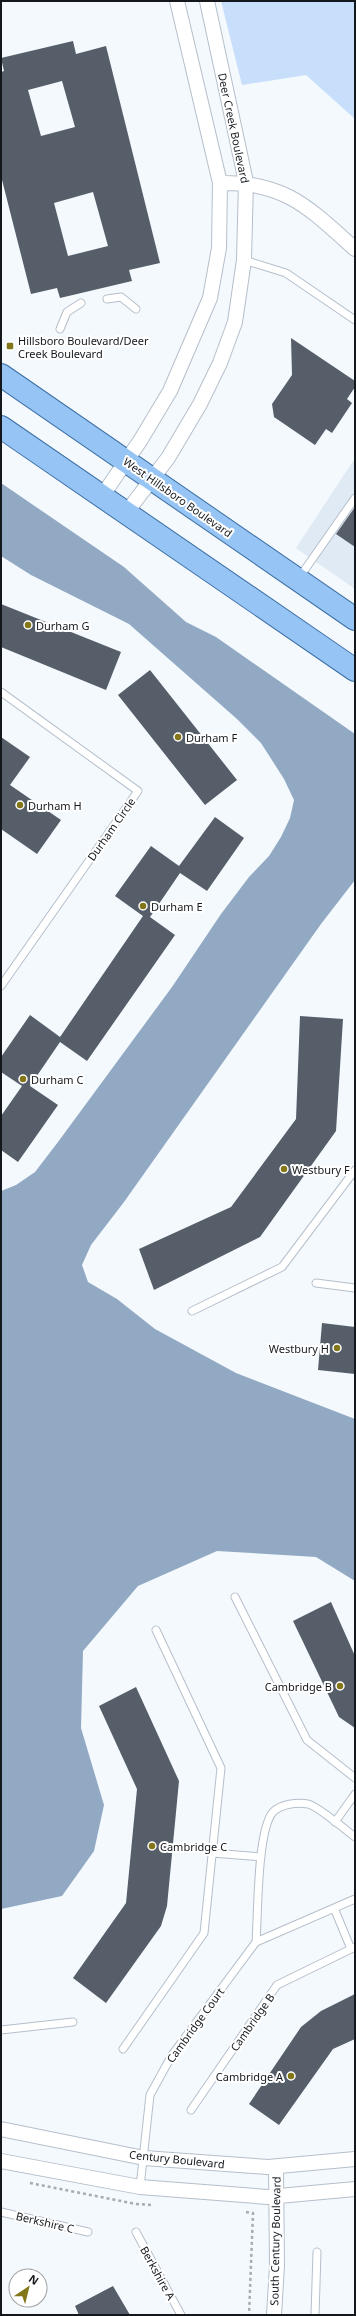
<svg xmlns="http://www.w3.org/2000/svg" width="356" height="2316" font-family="'Noto Sans',sans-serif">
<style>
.built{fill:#e0eaf5}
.green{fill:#c7dffa}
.water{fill:#92a9c3}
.building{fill:#555e69;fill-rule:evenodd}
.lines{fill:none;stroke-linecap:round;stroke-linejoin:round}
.service-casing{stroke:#b5bfcb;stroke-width:9}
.minor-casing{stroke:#b5bfcb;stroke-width:16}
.primary-casing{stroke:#3b6ea3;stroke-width:24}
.path{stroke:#a7acb0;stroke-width:2.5;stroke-dasharray:3 3;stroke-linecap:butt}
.service{stroke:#fff;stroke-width:7}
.minor{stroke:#fff;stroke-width:14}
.primary{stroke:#96c4f4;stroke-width:22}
.poi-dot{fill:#837619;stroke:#fff;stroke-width:1.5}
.labels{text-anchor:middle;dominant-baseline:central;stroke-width:4;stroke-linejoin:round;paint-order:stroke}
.street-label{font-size:11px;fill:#14181c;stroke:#fff}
.poi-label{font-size:11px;fill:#14181c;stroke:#fff;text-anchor:start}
</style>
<rect width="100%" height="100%" fill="#f4f9fe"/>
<!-- built -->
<path class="built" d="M355 458V589L296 548Z"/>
<!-- green -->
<path class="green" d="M221 1H355V119L306 75 242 85Z"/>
<!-- water -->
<path class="water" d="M1 483 124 567 186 622 216 637 355 734V880L321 924 124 1202 91 1245 82 1265 88 1282 117 1299 155 1329 236 1373 355 1419V1581L316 1557 217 1551 138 1586 83 1651 81 1728 104 1805 94 1851 62 1896 1 1909V1191L16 1185 35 1172 58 1142 172 987 221 914 249 877 269 856 281 837 290 818 294 800 284 779 261 743 237 719 129 624 31 575 1 556Z"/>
<!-- building -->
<path class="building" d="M73 41 76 54 106 46 160 263 129 270 132 281 60 298 57 288 31 294 1 176V72L4 71 1 58ZM62 81 75 127 41 136 28 90ZM93 192 108 246 68 256 54 203Z
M291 338 355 381V387L347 399 352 403 332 433 326 429 315 445 274 417 272 404 292 375Z
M355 507V547L336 534Z
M1 604 121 652 106 690 1 647Z
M150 670 237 780 205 805 118 695Z
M1 737 30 757 10 785 61 820 37 854 1 829Z
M215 817 244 838 207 891 180 873 150 917 175 935 87 1061 60 1042 30 1086 58 1105 18 1162 1 1150V1116L22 1086 1 1072V1057L30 1015 60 1037 143 916 115 896 151 846 179 866Z
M300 1016 343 1019 336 1131 260 1237 154 1290 139 1249 231 1207 296 1119Z
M322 1323 355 1327V1374L318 1370Z
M331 1602 355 1656V1728L339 1717 293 1621Z
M136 1687 179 1781 167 1906 161 1926 106 2003 73 1978 126 1903 137 1789 99 1706Z
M355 1994V2039L333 2049 279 2125 249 2104 301 2027 321 2011Z
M113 2286 130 2315H79L75 2306Z"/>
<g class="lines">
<defs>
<path id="service" d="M244 260 286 273 355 320
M107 299 121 297 136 309
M60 329 67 312 81 303
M299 578 355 498
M1 692 138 791 1 986
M316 1283 355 1288
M192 1311 282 1267 355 1170
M235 1597 307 1740 355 1778
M335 1822 355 1794
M213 1853 261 1857
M334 1908 351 1949
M256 1942C258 1916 257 1830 273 1812 281 1804 297 1802 308 1804 316 1805 346 1830 355 1837
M1 2030 73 2022
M123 2049 204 1933 221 1768 156 1630
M191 2110 277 1985 355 1947
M140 2187 150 2095 172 2055 256 1942 355 1899
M1 2212 88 2232
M136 2232 181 2315
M315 2315 317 2252"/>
<path id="minor" d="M220 183C285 181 310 209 355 249
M102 496 140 441 170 391 210 298 219 248 220 183 177 1
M126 513 168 458 200 404 220 363 235 322 244 260 246 182 207 1
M1 2129 144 2158 268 2167 355 2159
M1 2161 140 2187 268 2197 355 2189
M274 2315 277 2266 276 2167"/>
<path id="primary" d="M1 375 355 619
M1 427 355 670"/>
</defs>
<!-- service casing -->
<use href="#service" class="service-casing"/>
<!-- minor casing -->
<use href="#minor" class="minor-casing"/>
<!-- primary casing -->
<use href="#primary" class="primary-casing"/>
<!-- path -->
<path class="path" d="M30 2183 136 2204 153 2205
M246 2212 253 2213 249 2315"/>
<!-- service -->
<use href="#service" class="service"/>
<!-- minor -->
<use href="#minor" class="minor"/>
<!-- primary -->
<use href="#primary" class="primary"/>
</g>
<!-- markers -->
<g class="poi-dot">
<rect x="6" y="342" width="8" height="8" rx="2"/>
<circle cx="28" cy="625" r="4"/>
<circle cx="178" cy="737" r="4"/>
<circle cx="20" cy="805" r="4"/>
<circle cx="143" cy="906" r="4"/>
<circle cx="23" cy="1079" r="4"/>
<circle cx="284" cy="1169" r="4"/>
<circle cx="337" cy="1348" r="4"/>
<circle cx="340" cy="1686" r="4"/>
<circle cx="152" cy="1846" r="4"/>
<circle cx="291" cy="2076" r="4"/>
</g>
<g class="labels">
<!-- street labels -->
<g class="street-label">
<text transform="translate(234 128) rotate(78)">Deer Creek Boulevard</text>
<text transform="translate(178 497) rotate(35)">West Hillsboro Boulevard</text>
<text transform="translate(111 829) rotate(-55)">Durham Circle</text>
<text transform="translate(252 2022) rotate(-55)">Cambridge B</text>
<text transform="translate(195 2025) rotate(-54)">Cambridge Court</text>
<text transform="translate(177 2159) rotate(6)">Century Boulevard</text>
<text transform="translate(45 2222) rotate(13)">Berkshire C</text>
<text transform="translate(275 2241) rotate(-89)">South Century Boulevard</text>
<text transform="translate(158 2273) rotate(61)">Berkshire A</text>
</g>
<!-- poi labels -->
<g class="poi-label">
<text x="18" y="340">Hillsboro Boulevard/Deer<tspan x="18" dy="13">Creek Boulevard</tspan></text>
<text x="36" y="625">Durham G</text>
<text x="186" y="737">Durham F</text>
<text x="28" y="805">Durham H</text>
<text x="151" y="906">Durham E</text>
<text x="31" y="1079">Durham C</text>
<text x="292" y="1169">Westbury F</text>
<text x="329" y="1348" text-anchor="end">Westbury H</text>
<text x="332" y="1686" text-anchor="end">Cambridge B</text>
<text x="160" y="1846">Cambridge C</text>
<text x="283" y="2076" text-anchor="end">Cambridge A</text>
</g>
</g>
<!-- border -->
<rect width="356" height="2316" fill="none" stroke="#14181c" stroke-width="4"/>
<!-- north arrow -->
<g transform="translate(28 2288) rotate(35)"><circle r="19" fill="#ffffff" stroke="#a1a3a4"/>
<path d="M0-3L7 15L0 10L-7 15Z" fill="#837619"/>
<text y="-6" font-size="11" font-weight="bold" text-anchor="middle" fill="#14181c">N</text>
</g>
</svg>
